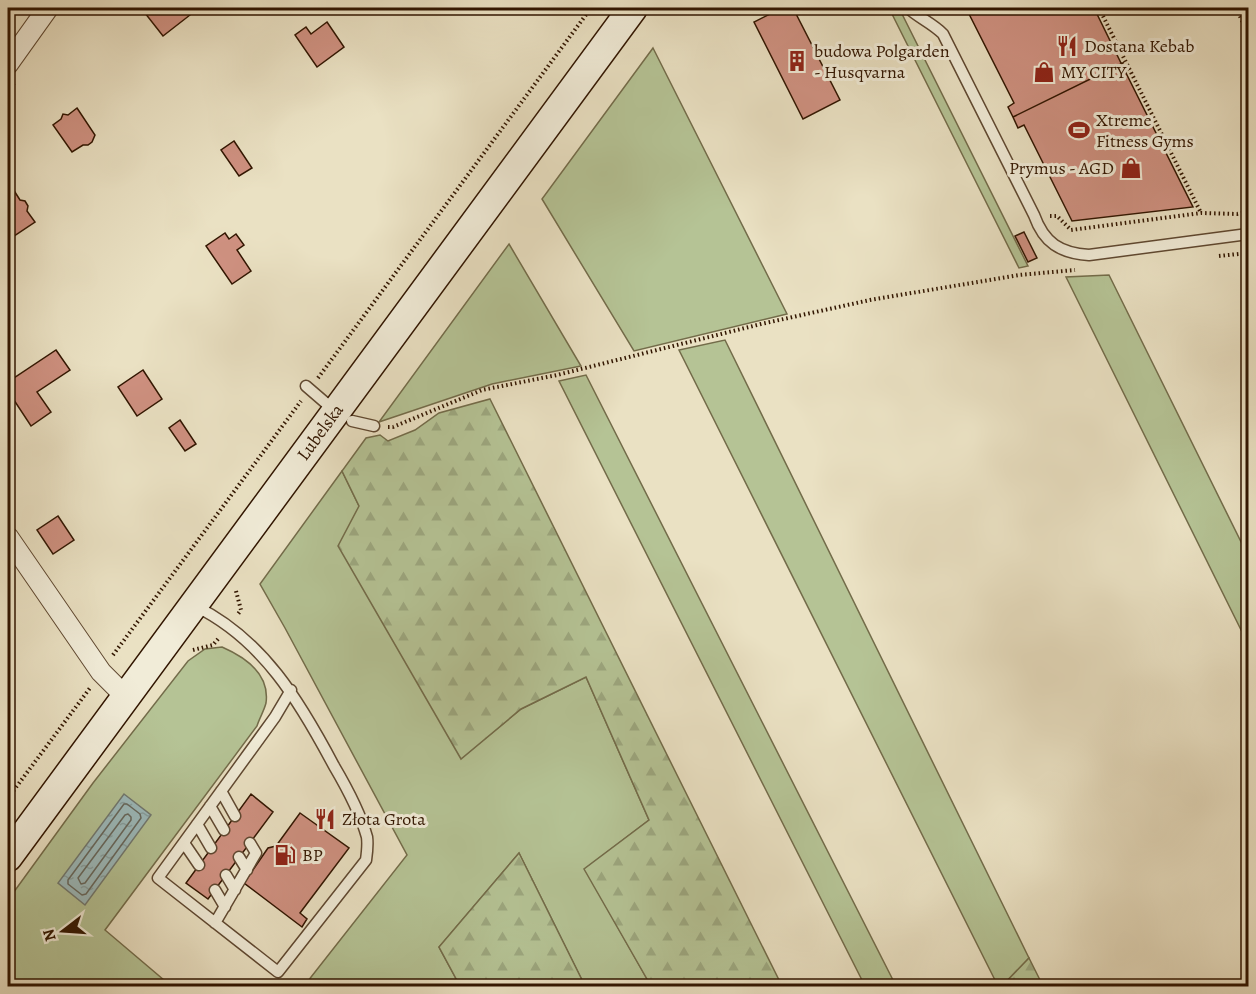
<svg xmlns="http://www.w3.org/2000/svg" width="1256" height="994" font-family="Alegreya,serif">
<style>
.green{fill:#b5c395;stroke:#736c4a;stroke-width:1.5}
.forest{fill:url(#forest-firs);stroke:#736c4a;stroke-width:1.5}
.water{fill:url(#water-ripples);stroke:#717971;stroke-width:1.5}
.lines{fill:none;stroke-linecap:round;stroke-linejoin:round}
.shore{stroke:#66685e;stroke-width:1.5}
.building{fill:#cf9181;stroke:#311500;stroke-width:1.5}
.service-casing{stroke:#5f4831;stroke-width:13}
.minor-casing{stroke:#5f4831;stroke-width:22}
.secondary-casing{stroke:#311500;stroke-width:31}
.path{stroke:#311500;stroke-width:4;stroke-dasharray:1.5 3;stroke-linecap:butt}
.service{stroke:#f1ecd8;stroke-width:10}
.minor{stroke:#f1ecd8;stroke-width:20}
.secondary{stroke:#f1ecd8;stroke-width:28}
.labels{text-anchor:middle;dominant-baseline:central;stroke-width:6;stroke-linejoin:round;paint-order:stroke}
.poi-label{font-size:18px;fill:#311500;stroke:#f1ecd8;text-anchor:start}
.street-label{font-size:18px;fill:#311500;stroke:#f1ecd8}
</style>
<defs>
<pattern id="forest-firs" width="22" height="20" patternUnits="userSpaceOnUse" patternTransform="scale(1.5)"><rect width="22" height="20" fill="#b5c395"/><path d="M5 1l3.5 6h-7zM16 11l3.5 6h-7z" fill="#9ca77f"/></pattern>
<pattern id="water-ripples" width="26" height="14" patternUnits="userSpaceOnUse" patternTransform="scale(1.5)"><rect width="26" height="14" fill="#9cbbbd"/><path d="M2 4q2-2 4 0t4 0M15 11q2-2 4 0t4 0" fill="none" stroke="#87a0a1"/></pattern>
</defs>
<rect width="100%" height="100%" fill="#eae1c3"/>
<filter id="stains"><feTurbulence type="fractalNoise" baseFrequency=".00333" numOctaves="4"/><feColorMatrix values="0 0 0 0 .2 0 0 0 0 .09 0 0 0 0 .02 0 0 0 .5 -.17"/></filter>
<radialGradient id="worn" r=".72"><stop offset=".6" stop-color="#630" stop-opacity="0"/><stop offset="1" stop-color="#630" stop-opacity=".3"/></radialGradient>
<!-- green -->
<path class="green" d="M889 8H899L1028 266 1019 268Z
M653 48 787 314 634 351 542 199Z
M509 244 581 366 492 384 379 422Z
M1109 275 1248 556V644L1066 277Z
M725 340 1029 958 1002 986H998L679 350Z
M586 375 896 986H865L559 381Z
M342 471 359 506 461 758 521 709 586 677 649 820 585 869 651 986H585L519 853 439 947 460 986H304L407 855 285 628 260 584Z
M222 647C245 657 270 674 266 703 264 711 259 719 257 726L105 930 171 986H8V900L93 783 188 661 205 649Z"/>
<!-- forest -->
<path class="forest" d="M490 399 782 986H651L584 869 649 820 586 677 521 709 461 759 338 546 359 506 342 471 366 438 380 435 388 441 415 430 439 413Z
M519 853 585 986H460L439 947Z
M1029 958 1043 986H1002Z"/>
<!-- water -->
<path class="water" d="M124 794 151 815 85 905 58 883Z"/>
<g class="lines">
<!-- shore -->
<path class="shore" d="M124 804H127L140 814 141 818 86 894 82 895 68 884V880Z
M128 814 131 817V820L85 883 81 884 78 878 125 815Z"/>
</g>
<!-- building -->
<path class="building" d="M141 8H184L190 15 163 36Z
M782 8H793L840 100 803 119 754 22Z
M966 8H1094L1121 63H1123L1013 117 1008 107 1014 103Z
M327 22 344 47 317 67 295 35 306 27 311 34Z
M1123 63 1122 65 1193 207 1072 221 1024 125 1018 128 1013 117Z
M77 108 95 135 92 142 88 145H83L72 152 53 125 61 119 63 114 68 115Z
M234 141 252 168 239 176 221 150Z
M13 189 20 200 25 201 28 206 27 211 35 222 8 240V193Z
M1024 232 1037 258 1028 262 1015 236Z
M225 233 229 239 236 234 244 245 237 250 251 271 232 284 206 246Z
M56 350 70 370 37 392 51 412 31 426 8 391V382Z
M143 370 162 399 137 416 118 387Z
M180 420 196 444 185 451 169 428Z
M58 516 74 540 53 554 37 530Z
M251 794 273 812 208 899 186 883Z
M300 813 349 848 300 913 307 919 302 927 244 883 268 848 276 846Z"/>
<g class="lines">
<defs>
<path id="service" d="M908 8C919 18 932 23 943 34L1034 215C1044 243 1060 253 1089 255L1248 234
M306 386 335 411
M352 421 374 426
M195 606C263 639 300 702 334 766 347 788 360 812 367 837 368 844 367 853 366 860L278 972 158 878 275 717 291 690
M221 791 235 816
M210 806 224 830
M197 824 211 848
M184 843 199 865
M239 857 247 870
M226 875 235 890
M215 890 225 907
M215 923 256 853 250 843"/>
<path id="minor" d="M8 64 48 8
M8 537 101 672 126 697"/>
<path id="secondary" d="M8 857 633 8"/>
</defs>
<!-- service casing -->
<use href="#service" class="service-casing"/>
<!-- minor casing -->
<use href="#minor" class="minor-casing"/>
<!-- secondary casing -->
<use href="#secondary" class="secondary-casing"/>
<!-- path -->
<path class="path" d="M1099 8 1201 213
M1236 8 1248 33
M8 92 14 83
M1050 216H1057L1071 230 1201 213 1237 214 1248 212
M1219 256 1248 253
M318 378 591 8
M388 427H393L482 390 557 375 761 324 870 300 1019 275 1075 270
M236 591 241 610 238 614
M193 650 213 645 218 639
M113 655 301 401
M8 798 90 688
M8 889 14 880"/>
<!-- service -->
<use href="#service" class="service"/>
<!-- minor -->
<use href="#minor" class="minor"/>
<!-- secondary -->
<use href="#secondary" class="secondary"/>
</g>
<!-- icons -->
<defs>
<symbol id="restaurant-bare" viewBox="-9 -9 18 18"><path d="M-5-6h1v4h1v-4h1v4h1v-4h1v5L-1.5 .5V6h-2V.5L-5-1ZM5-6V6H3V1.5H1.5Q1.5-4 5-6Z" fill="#8f2418" stroke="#f1ecd8" stroke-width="2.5" paint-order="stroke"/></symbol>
<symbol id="building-bare" viewBox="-9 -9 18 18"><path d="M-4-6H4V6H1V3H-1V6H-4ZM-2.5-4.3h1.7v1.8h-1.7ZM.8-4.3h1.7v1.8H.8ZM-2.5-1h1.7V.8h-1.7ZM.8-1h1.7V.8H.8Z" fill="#8f2418" stroke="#f1ecd8" stroke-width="2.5" paint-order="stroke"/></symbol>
<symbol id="shop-bare" viewBox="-9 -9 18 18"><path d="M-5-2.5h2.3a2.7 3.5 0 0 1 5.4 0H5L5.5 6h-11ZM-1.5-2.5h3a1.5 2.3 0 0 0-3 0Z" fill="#8f2418" stroke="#f1ecd8" stroke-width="2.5" paint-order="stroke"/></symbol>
<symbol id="stadium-bare" viewBox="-9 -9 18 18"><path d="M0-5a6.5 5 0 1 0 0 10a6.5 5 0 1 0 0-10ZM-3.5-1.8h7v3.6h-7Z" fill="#8f2418" stroke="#f1ecd8" stroke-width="2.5" paint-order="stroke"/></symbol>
<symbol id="fuel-bare" viewBox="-9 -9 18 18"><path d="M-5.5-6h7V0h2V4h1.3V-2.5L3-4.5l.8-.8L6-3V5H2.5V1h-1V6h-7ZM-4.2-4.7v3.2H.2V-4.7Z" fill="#8f2418" stroke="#f1ecd8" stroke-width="2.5" paint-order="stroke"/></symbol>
</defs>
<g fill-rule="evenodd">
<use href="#restaurant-bare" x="1052" y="31" width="30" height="30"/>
<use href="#building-bare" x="782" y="46" width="30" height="30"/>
<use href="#shop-bare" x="1029" y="57" width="30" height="30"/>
<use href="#stadium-bare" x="1064" y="115" width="30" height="30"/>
<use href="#shop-bare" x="1116" y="153" width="30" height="30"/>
<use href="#restaurant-bare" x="310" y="804" width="30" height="30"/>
<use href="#fuel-bare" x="270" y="840" width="30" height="30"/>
</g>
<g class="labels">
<!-- poi labels -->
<g class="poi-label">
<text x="1084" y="46">Dostana Kebab</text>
<text x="814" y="51">budowa Polgarden<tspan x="814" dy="21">- Husqvarna</tspan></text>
<text x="1061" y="72">MY CITY</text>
<text x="1096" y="120">Xtreme<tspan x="1096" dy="21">Fitness Gyms</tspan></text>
<text x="1114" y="168" text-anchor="end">Prymus - AGD</text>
<text x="342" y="819">Złota Grota</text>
<text x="302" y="855">BP</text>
</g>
<!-- street labels -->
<g class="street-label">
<text transform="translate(320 432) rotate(-54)">Lubelska</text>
</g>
</g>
<!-- margin -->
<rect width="1256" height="994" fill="none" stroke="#eae1c3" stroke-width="30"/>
<rect x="9" y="9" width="1238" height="976" fill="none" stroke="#311500" stroke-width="3"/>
<rect x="15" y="15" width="1226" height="964" fill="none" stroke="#311500" stroke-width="1.5"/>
<!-- north arrow -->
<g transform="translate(63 931) rotate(253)" stroke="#f1ecd8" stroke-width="4.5" paint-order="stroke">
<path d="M0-4.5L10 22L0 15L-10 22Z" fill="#311500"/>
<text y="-9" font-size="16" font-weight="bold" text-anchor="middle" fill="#311500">N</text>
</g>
<rect width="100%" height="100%" filter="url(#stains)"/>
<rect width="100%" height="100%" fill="url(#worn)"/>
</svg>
